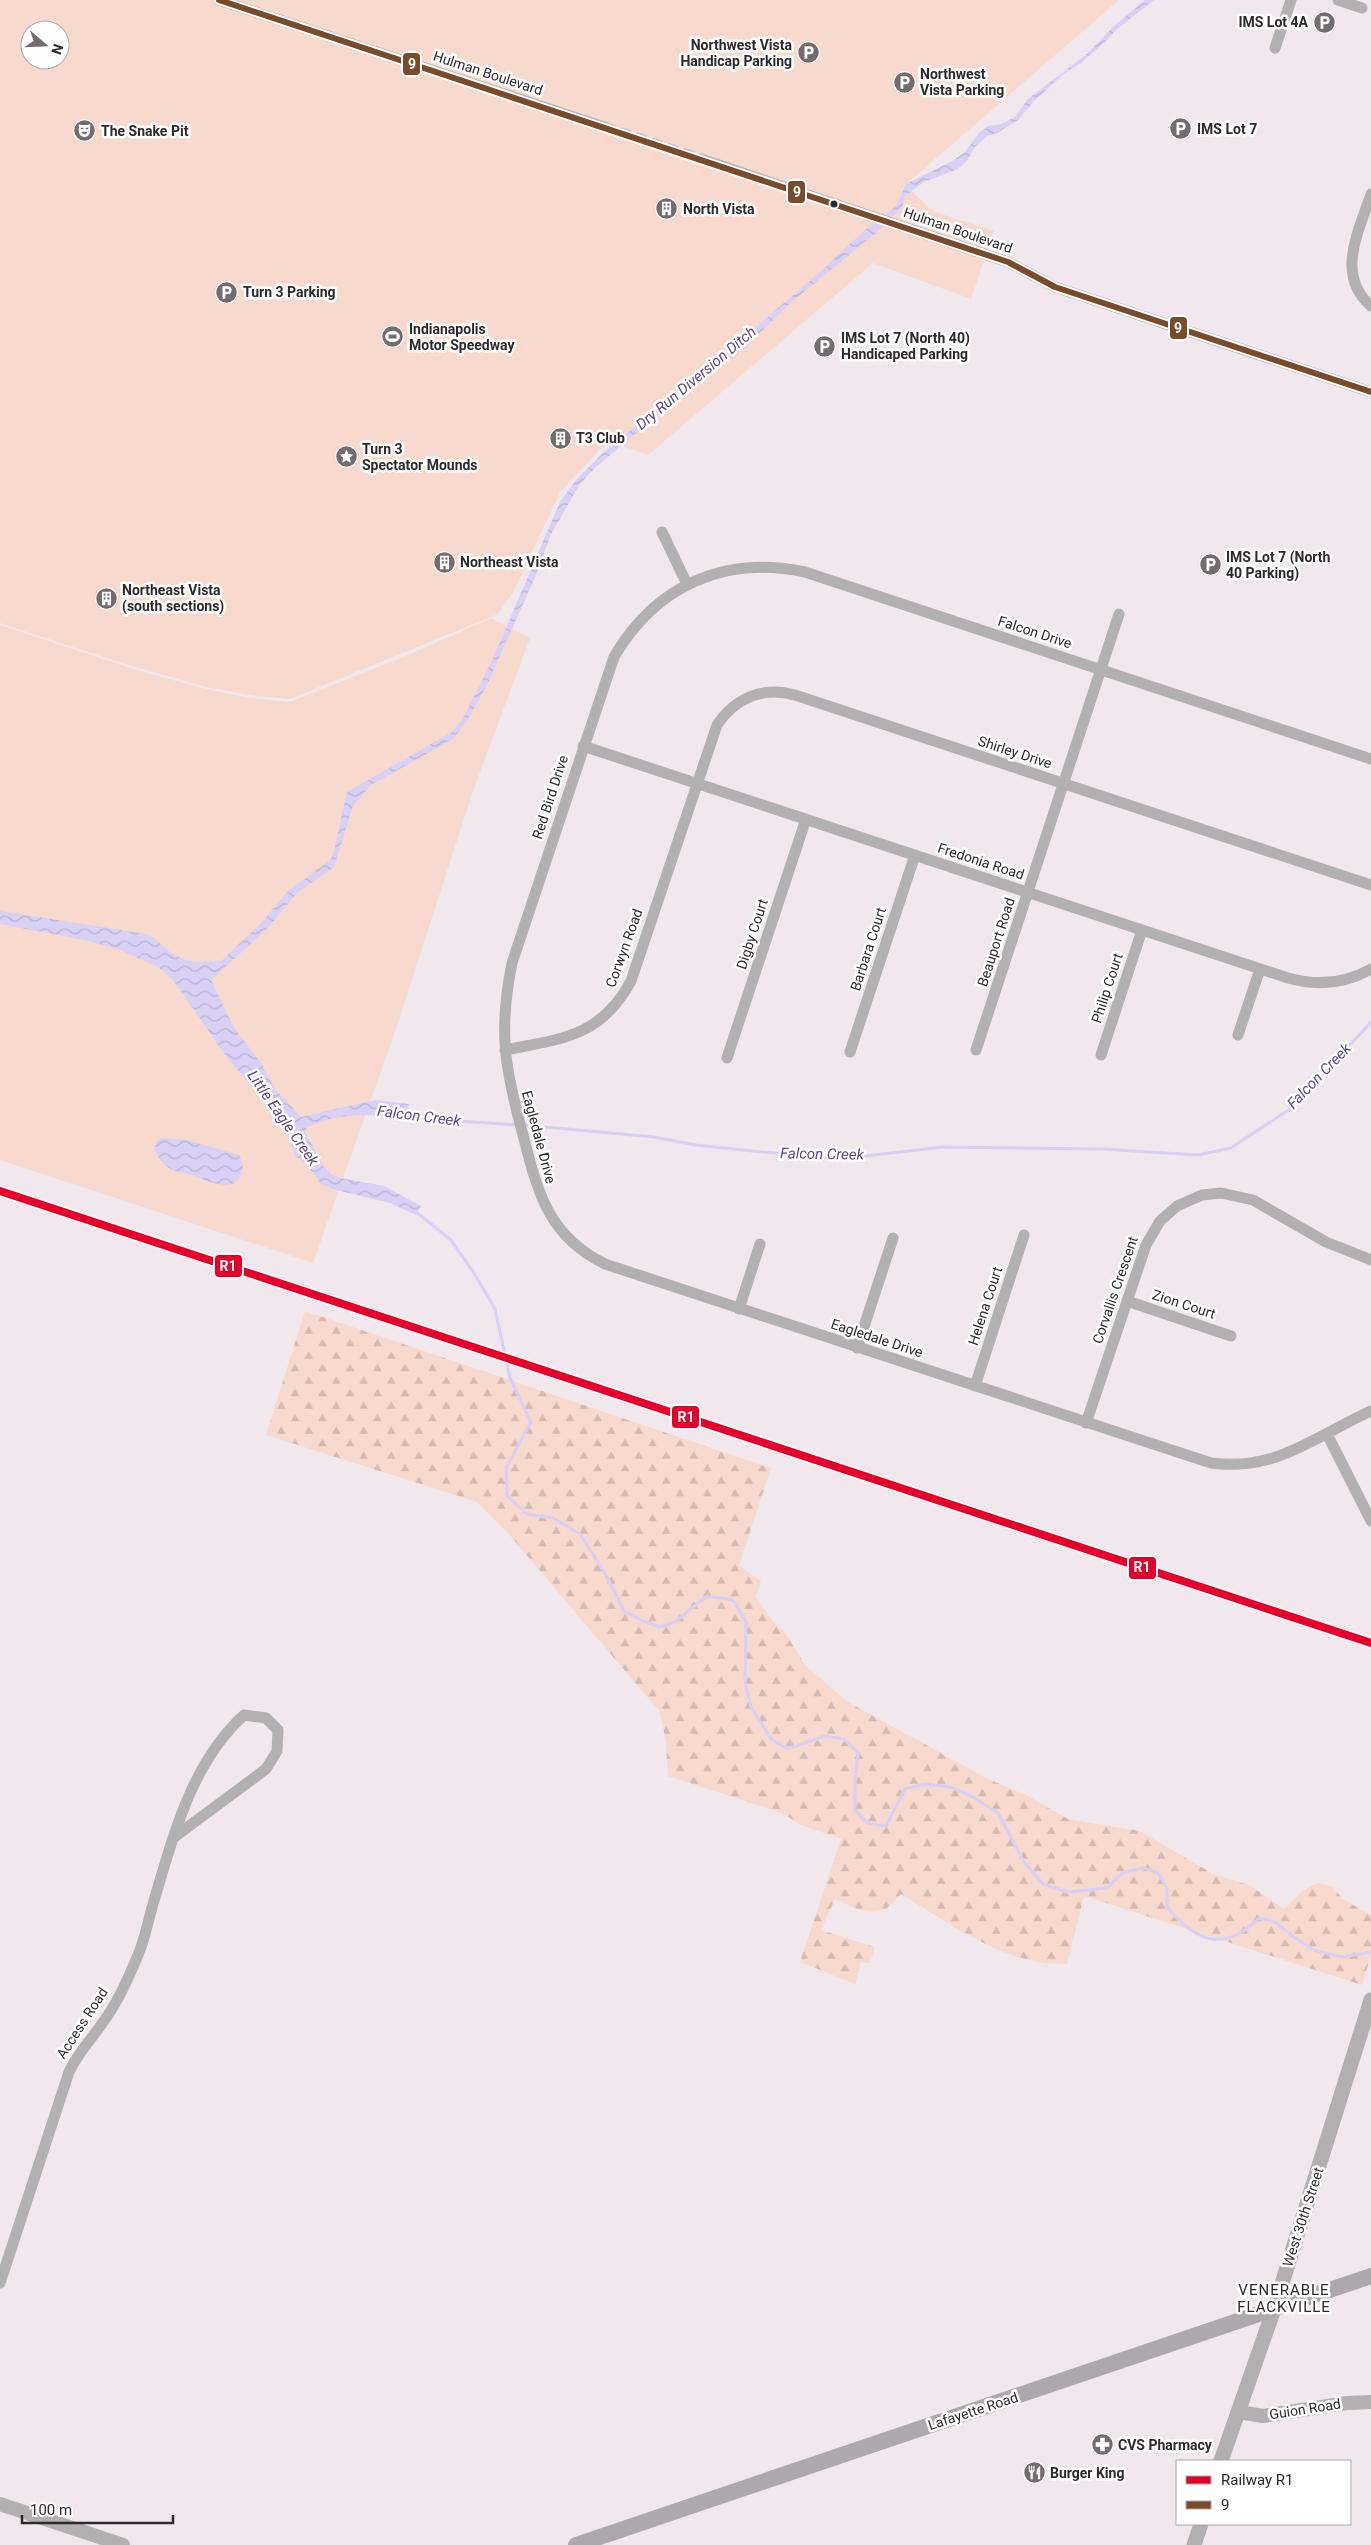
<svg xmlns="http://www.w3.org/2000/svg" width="1371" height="2545" font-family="Roboto,sans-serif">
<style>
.grass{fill:#f8d9ce;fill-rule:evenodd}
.forest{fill:url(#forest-firs)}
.water{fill:url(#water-waves)}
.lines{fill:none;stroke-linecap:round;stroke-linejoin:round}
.stream{stroke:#d8d0f5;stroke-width:3}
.minor-tunnel{stroke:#c9c2c5;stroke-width:11;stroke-dasharray:11 5.5;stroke-linecap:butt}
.minor{stroke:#b3b0b1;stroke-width:11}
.tertiary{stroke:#b3b0b1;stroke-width:14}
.secondary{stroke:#b3aeb0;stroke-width:15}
.primary{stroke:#aca8ab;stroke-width:16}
.bus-1-casing{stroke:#fff;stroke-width:10}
.bus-1{stroke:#7a4b2a;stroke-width:6}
.rail-1-casing{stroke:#fff;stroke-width:11}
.rail-1{stroke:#e4002b;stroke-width:8}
.bus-dot{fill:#2e292b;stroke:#fff;stroke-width:2}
.labels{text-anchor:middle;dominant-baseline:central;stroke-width:5;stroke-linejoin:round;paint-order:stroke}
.poi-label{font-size:14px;font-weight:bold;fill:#2e292b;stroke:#fff;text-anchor:start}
.street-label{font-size:14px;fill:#2e292b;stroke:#fff}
.water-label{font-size:15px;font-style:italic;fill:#5a4794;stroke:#fff}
.neighbourhood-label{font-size:15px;letter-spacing:1px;fill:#2e292b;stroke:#fff}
.line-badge{stroke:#fff;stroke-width:2}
.badge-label{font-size:14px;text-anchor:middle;font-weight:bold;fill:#fff}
</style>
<defs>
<pattern id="forest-firs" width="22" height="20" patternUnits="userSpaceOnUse" patternTransform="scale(1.25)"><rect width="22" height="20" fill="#f8d9ce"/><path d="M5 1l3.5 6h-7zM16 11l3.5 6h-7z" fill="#d5bab1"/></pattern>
<pattern id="water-waves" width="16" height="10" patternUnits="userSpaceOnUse" patternTransform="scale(1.25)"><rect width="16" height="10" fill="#d8d0f5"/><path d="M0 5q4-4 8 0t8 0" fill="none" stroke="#bab3d2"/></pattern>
</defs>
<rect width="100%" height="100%" fill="#f0e8ec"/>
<!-- grass -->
<path class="grass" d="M0 0H1119L905 185 932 211 994 231 971 299 873 263 648 455 608 441 560 492 514 591 498 614 290 699 251 695 206 687 115 661 0 623ZM30 30H60V60H30Z
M491 618 530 638 473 791 396 1029 313 1263 0 1160V625L143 672 206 689 250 698 290 702 406 656Z"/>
<!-- forest -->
<path class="forest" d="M305 1311 771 1468 739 1566 761 1581 756 1597 772 1620 786 1634 805 1665 848 1702 986 1778 1028 1796 1068 1819 1140 1831 1215 1875 1249 1885 1284 1909 1304 1890 1318 1883 1332 1886 1343 1899 1371 1915V1955L1362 1985 1084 1896 1067 1964C1008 1967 949 1923 901 1894 897 1898 892 1904 887 1908 869 1919 850 1905 835 1899L821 1930 875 1947 870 1963 861 1962 855 1984 800 1962 841 1839 801 1825 782 1813 668 1776 666 1742 660 1712 506 1531 477 1502 266 1435Z"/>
<!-- water -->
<path class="water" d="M1145 0H1154L1117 29 1105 42 1081 63 1065 73 1034 101 1018 120 997 133 987 136 975 147 967 161 958 169 924 182 905 196 902 207 875 234 789 304 745 348 686 391 595 468 580 484 551 534 536 575 487 685 467 721 453 739 371 785 353 806 334 867 297 893 269 927 211 980 234 1028 261 1063 276 1091 286 1100 300 1117 375 1100 409 1104 405 1119C368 1113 340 1112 306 1128L305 1132 324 1167 332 1175 340 1178 384 1186 421 1206 416 1215 390 1203 336 1190 321 1184 309 1167 296 1156 282 1122 229 1060 173 980 158 967 122 951 89 941 0 924V911L141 933 153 937 170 952 185 960 196 962 221 961 262 922 287 892 330 860 333 855 347 792 452 732 463 718 490 665 560 502 576 480 604 452 737 343 819 273 866 229 896 206 906 184 954 160 965 152 979 133 988 126 1001 124 1015 117 1028 99 1088 53 1114 26Z
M162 1138 187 1140 239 1155C243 1163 244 1168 240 1177 231 1194 204 1179 191 1175 184 1173 175 1172 169 1168 162 1163 158 1156 154 1149L158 1140Z"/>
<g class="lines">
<!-- stream -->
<path class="stream" d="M403 1113 443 1120 518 1125
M524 1125 654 1137 696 1145 762 1152 849 1158 942 1147 1101 1149 1198 1155 1231 1148 1293 1107 1371 1022
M415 1211 451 1240 474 1273 495 1309 510 1378 531 1422 506 1468 507 1496 527 1514 553 1518 580 1534 606 1575 624 1611 643 1621 660 1627 675 1622 707 1596 733 1600 746 1622 745 1681 751 1707 771 1739 787 1749 825 1736 844 1739 858 1753 855 1781V1810L867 1823 886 1826 905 1789 925 1784 950 1787 973 1797 998 1813 1024 1862 1043 1884 1067 1892 1107 1888 1122 1873 1143 1868 1158 1873 1167 1888V1907C1196 1942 1224 1953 1259 1918L1275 1922 1295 1938 1317 1951 1343 1957 1371 1952"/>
<!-- minor-tunnel -->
<path class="minor-tunnel" d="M604 127 704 160"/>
<!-- minor -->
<path class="minor" d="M219 0 604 127
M1338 0 1362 8
M1275 48 1291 0
M704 160 1008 262 1055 287 1371 392
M1371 194C1359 231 1335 275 1371 306
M662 532 687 584
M583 746 1288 978C1317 986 1345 984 1371 969
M1371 759 805 572C725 555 656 585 614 657L512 963C498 1032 505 1069 523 1135 538 1193 548 1236 605 1264L1211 1463C1277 1472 1315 1436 1371 1411
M1238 1035 1260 969
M505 1050C561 1039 601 1037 631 981L717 725C735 698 763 686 795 695L1371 885
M976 1050 1119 614
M850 1052 915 855
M1101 1055 1142 930
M727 1058 806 819
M1127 1301 1231 1336
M739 1309 760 1244
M857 1348 893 1238
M975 1386 1024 1235
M1086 1423 1146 1245 1160 1221 1177 1206 1202 1195 1221 1193 1253 1200 1326 1242 1371 1260
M1327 1434 1371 1521
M0 2283 69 2072C77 2054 90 2041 101 2025 117 2004 128 1979 138 1955 145 1939 148 1921 153 1904 173 1837 191 1763 244 1715L266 1718 278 1730 277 1751 266 1769 173 1838"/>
<!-- tertiary -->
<path class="tertiary" d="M1239 2412 1263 2416 1347 2403 1371 2402
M0 2504 123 2545"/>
<!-- secondary -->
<path class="secondary" d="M1221 2461 1274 2309 1371 2000
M1194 2545 1201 2524"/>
<!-- primary -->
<path class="primary" d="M576 2545 1371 2276"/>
<defs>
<path id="bus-1" d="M219 0 1008 262 1055 287 1371 392"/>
</defs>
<!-- bus-1 casing -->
<use href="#bus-1" class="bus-1-casing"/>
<!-- bus-1 -->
<use href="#bus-1" class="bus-1"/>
<defs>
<path id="rail-1" d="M0 1191 1371 1643"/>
</defs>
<!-- rail-1 casing -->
<use href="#rail-1" class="rail-1-casing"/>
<!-- rail-1 -->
<use href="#rail-1" class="rail-1"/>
</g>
<!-- icons -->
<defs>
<symbol id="parking-disc" viewBox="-11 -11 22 22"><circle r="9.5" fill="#726c6f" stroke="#fff"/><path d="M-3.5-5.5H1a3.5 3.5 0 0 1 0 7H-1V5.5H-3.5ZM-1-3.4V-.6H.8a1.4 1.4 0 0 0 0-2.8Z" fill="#fff"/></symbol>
<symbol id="theatre-disc" viewBox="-11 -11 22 22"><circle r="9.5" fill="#726c6f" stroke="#fff"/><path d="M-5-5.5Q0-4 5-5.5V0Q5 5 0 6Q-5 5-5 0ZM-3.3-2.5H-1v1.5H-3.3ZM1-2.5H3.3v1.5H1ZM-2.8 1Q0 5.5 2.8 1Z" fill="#fff"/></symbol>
<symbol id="building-disc" viewBox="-11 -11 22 22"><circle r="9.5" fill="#726c6f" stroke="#fff"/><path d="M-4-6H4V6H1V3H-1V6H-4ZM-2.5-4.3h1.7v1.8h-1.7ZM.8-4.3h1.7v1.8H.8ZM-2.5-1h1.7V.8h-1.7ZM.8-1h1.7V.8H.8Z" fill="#fff"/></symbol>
<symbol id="stadium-disc" viewBox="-11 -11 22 22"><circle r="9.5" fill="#726c6f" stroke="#fff"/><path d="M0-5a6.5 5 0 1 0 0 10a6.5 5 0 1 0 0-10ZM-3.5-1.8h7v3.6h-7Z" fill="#fff"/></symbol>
<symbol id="sight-disc" viewBox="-11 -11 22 22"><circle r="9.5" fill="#726c6f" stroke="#fff"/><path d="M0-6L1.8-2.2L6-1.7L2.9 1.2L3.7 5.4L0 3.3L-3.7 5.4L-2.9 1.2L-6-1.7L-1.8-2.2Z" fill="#fff"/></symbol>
<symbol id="pharmacy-disc" viewBox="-11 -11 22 22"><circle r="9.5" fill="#726c6f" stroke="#fff"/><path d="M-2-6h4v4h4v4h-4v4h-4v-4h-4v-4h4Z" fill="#fff"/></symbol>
<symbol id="restaurant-disc" viewBox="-11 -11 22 22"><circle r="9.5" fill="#726c6f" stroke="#fff"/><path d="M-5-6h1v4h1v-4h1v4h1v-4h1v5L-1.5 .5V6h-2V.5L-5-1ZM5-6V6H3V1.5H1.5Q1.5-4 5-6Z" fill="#fff"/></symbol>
</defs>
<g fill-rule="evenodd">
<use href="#parking-disc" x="1312" y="10" width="25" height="25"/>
<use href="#parking-disc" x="796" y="40" width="25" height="25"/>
<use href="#parking-disc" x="892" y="70" width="25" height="25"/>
<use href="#parking-disc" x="1168" y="116" width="25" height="25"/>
<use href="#theatre-disc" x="72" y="118" width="25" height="25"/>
<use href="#building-disc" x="654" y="196" width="25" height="25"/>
<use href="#parking-disc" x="214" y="280" width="25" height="25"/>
<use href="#stadium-disc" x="380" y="324" width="25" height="25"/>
<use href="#parking-disc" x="812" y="334" width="25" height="25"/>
<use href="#building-disc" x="548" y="426" width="25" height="25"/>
<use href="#sight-disc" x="334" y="444" width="25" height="25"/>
<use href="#building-disc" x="432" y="550" width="25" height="25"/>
<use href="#parking-disc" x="1198" y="552" width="25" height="25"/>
<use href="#building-disc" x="94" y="586" width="25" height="25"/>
<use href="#pharmacy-disc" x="1090" y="2432" width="25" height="25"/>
<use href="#restaurant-disc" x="1022" y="2460" width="25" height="25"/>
</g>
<!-- markers -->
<circle class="bus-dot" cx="834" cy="204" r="4.5"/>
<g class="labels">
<!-- poi labels -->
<g class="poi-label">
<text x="1308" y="22" text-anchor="end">IMS Lot 4A</text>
<text x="792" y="45" text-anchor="end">Northwest Vista<tspan x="792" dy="16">Handicap Parking</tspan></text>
<text x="920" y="74">Northwest<tspan x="920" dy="16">Vista Parking</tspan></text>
<text x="1197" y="129">IMS Lot 7</text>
<text x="101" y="131">The Snake Pit</text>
<text x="683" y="209">North Vista</text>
<text x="243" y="292">Turn 3 Parking</text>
<text x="409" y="329">Indianapolis<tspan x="409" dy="16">Motor Speedway</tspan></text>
<text x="841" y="338">IMS Lot 7 (North 40)<tspan x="841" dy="16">Handicaped Parking</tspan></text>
<text x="576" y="438">T3 Club</text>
<text x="362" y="449">Turn 3<tspan x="362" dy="16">Spectator Mounds</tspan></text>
<text x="1226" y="557">IMS Lot 7 (North<tspan x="1226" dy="16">40 Parking)</tspan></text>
<text x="460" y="562">Northeast Vista</text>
<text x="122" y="590">Northeast Vista<tspan x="122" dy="16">(south sections)</tspan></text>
<text x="1118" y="2445">CVS Pharmacy</text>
<text x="1050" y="2473">Burger King</text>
</g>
<!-- street labels -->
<g class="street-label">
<text transform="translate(488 73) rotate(18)">Hulman Boulevard</text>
<text transform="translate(958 230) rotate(19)">Hulman Boulevard</text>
<text transform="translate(1035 632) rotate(18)">Falcon Drive</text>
<text transform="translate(1015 752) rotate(18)">Shirley Drive</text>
<text transform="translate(550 797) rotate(-72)">Red Bird Drive</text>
<text transform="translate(981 861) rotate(18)">Fredonia Road</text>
<text transform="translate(752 934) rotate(-72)">Digby Court</text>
<text transform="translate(996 942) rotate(-72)">Beauport Road</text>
<text transform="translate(624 948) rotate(-70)">Corwyn Road</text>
<text transform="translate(868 949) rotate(-72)">Barbara Court</text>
<text transform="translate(1107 988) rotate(-72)">Philip Court</text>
<text transform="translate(539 1137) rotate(75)">Eagledale Drive</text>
<text transform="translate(1115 1290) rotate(-71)">Corvallis Crescent</text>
<text transform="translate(1184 1304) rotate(18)">Zion Court</text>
<text transform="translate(985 1306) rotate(-72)">Helena Court</text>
<text transform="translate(877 1338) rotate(18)">Eagledale Drive</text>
<text transform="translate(82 2023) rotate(-57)">Access Road</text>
<text transform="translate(1303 2217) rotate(-72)">West 30th Street</text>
<text transform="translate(1305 2409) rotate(-9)">Guion Road</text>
<text transform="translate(973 2411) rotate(-18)">Lafayette Road</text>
</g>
<!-- water labels -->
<g class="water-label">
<text transform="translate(696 378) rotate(-40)">Dry Run Diversion Ditch</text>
<text transform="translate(1319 1076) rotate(-46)">Falcon Creek</text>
<text transform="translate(419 1116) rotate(7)">Falcon Creek</text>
<text transform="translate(283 1118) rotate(55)">Little Eagle Creek</text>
<text transform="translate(822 1154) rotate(1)">Falcon Creek</text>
</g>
<!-- neighbourhood labels -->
<g class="neighbourhood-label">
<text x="1284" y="2290">VENERABLE<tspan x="1284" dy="17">FLACKVILLE</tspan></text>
</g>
</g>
<g class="line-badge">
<rect x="402" y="52" width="19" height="24" rx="5" fill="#7a4b2a"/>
<rect x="787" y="180" width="19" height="24" rx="5" fill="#7a4b2a"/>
<rect x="1169" y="316" width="19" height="24" rx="5" fill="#7a4b2a"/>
<rect x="214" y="1254" width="29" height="24" rx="5" fill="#e4002b"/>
<rect x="671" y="1405" width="29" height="24" rx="5" fill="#e4002b"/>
<rect x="1128" y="1556" width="29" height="24" rx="5" fill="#e4002b"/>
</g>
<g class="badge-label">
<text x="412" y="69">9</text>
<text x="797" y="197">9</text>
<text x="1178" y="333">9</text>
<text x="228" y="1271">R1</text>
<text x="686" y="1422">R1</text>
<text x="1142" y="1572">R1</text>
</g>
<!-- legend -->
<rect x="1176" y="2460" width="175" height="65" fill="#ffffff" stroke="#aba9aa"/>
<rect x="1186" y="2476" width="25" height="8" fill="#e4002b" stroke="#aba9aa"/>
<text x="1221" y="2485" font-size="15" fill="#2e292b">Railway R1</text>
<rect x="1186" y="2501" width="25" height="8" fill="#7a4b2a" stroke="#aba9aa"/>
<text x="1221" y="2510" font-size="15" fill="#2e292b">9</text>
<!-- north arrow -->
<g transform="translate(45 45) rotate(109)"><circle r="24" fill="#ffffff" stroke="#aba9aa"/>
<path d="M0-4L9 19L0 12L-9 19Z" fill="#726c6f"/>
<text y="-8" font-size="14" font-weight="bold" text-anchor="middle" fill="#2e292b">N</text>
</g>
<!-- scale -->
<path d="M22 2515v8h151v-8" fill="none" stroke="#2e292b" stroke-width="2.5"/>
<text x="30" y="2515" font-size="15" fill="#2e292b" stroke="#ffffff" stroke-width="4" paint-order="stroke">100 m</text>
</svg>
